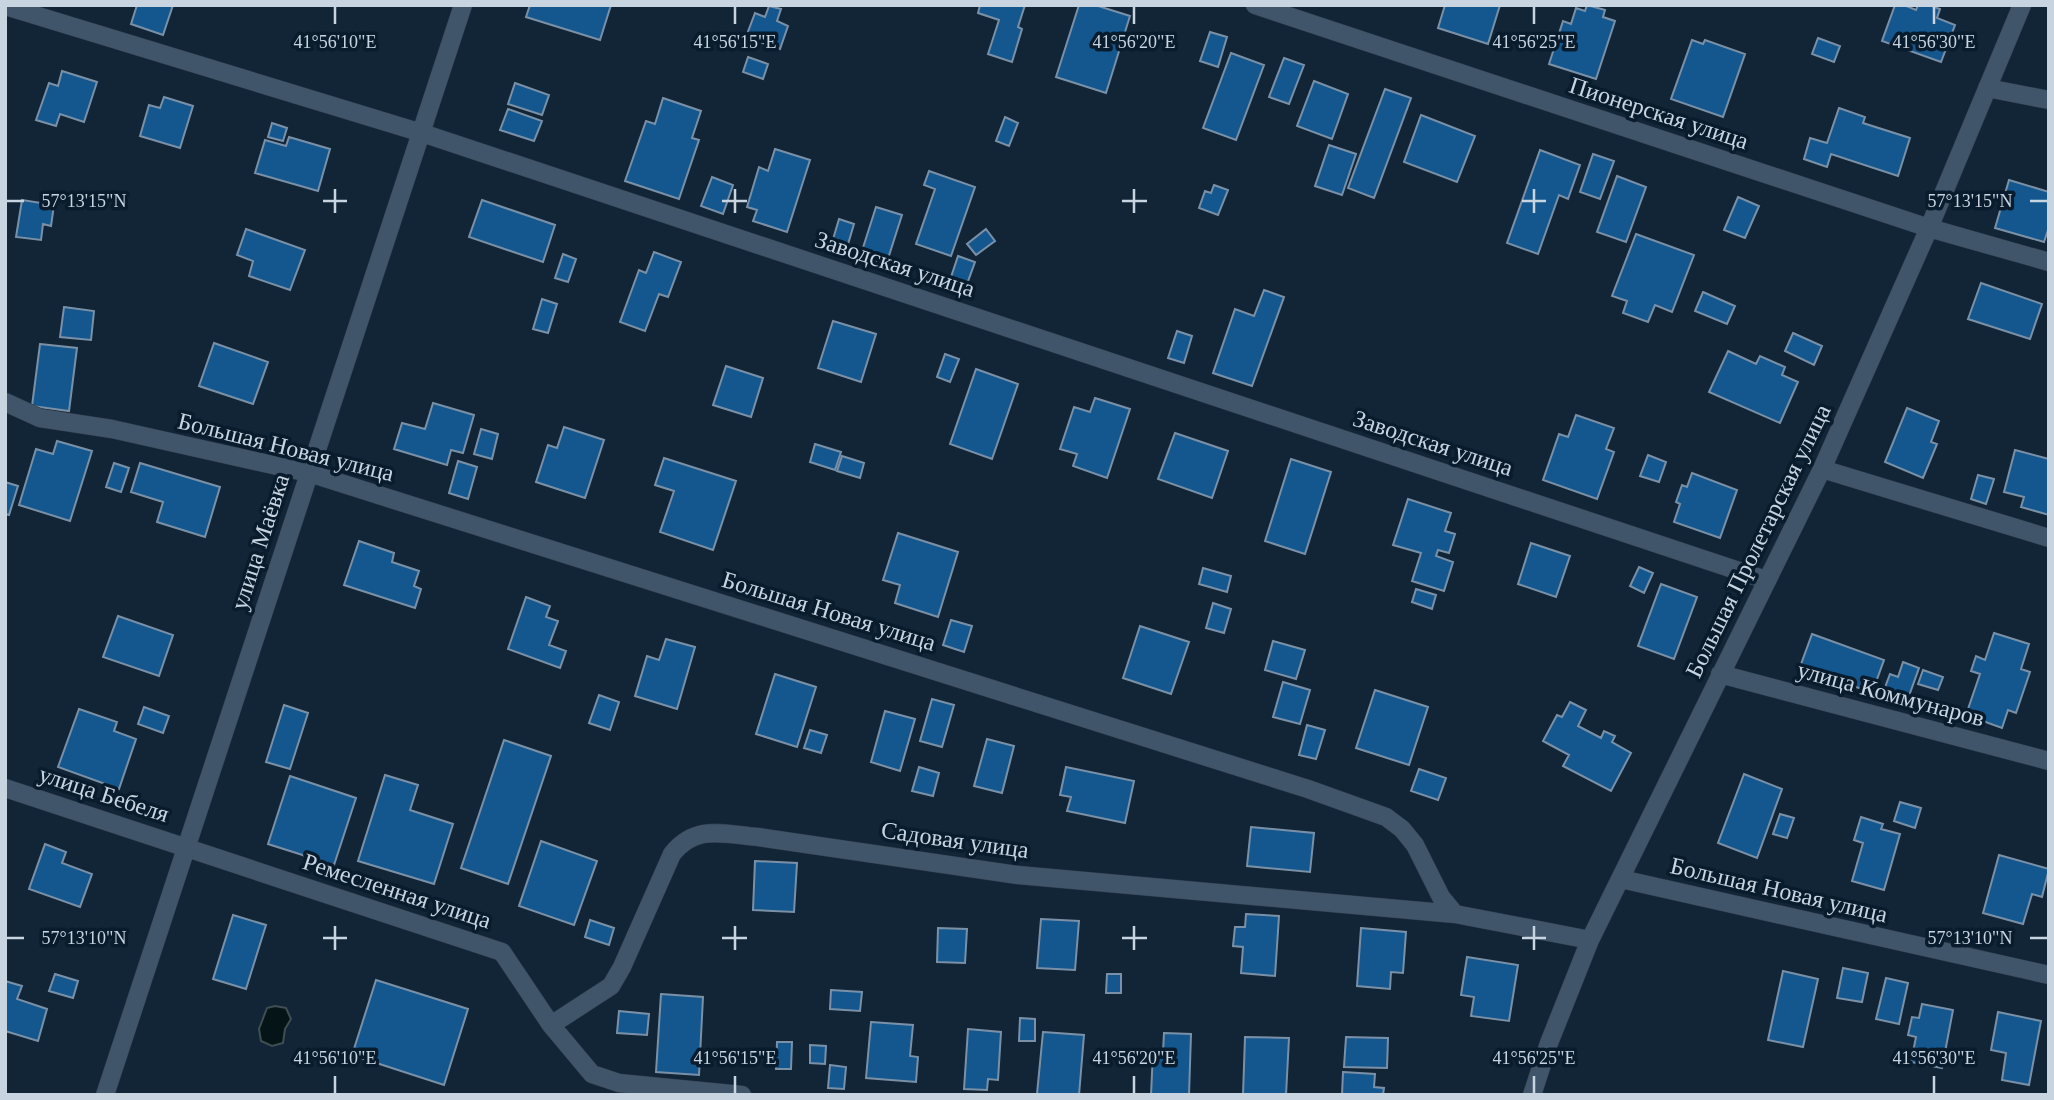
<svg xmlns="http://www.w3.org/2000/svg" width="2054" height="1100" font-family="Georgia,serif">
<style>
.water{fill:#051517;stroke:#404e53;stroke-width:2}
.building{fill:#13578e;stroke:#7a90a7;stroke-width:2}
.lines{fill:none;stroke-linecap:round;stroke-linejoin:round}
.minor-casing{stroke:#303e4d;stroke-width:19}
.minor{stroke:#41556a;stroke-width:18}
.ticks{fill:none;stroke:#c8d4e0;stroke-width:2.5}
.labels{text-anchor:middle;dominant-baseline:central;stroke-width:7;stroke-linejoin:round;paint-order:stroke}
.street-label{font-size:24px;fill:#c8d4e0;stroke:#091c2d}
.ticks-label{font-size:18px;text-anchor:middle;fill:#c8d4e0;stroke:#091c2d;stroke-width:7;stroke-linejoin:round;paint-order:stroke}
</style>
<rect width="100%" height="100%" fill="#122537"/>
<!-- water -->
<path class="water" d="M275 1006 286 1008 291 1019 285 1029 283 1043 272 1046 261 1041 259 1029 267 1008Z"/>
<!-- building -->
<path class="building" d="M137 5H173L163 35 131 24Z
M530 5H611L600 40 526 17Z
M980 5H1025L1018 27 1022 29 1012 62 988 54 999 20 978 13Z
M1079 5H1095L1130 16 1106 93 1056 77Z
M1445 5H1500L1488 44 1438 28Z
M1587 5 1605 10 1603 17 1615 21 1596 79 1549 64 1563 21 1571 24 1576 8 1585 11Z
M1895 5H1904L1916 10 1918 5H1929L1940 9 1937 18 1955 25 1941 62 1882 41Z
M769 6 781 9 777 21 788 26 780 49 746 37 755 13 765 17Z
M1210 32 1227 37 1218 67 1200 61Z
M1818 38 1840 46 1834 62 1812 54Z
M1692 40 1703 44 1705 40 1745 54 1723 117 1671 99Z
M1231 53 1264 65 1236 140 1203 128Z
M748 57 768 64 763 79 743 72Z
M1284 58 1304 65 1289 104 1269 97Z
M62 71 97 82 84 122 60 114 56 126 36 120 49 83 58 86Z
M1314 81 1348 94 1332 139 1297 126Z
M515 83 549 95 542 115 508 104Z
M1385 89 1411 98 1374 198 1348 188Z
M164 97 193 106 180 148 140 136 149 105 160 108Z
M663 98 701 111 692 138 699 140 679 199 625 181 646 121 655 124Z
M1839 108 1865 117 1863 123 1910 138 1898 176 1831 154 1827 167 1804 159 1810 138 1827 143Z
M508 109 542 121 534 141 500 130Z
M1421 115 1475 136 1457 182 1404 162Z
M1005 117 1018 123 1009 146 996 141Z
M272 123 287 128 283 141 268 137Z
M289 137 330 149 318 191 255 173 265 140 286 146Z
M1329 145 1356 154 1342 195 1315 186Z
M775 149 810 160 787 232 753 221 757 210 747 207 759 167 768 171Z
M1540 150 1580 165 1568 199 1559 195 1538 254 1507 243Z
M1593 154 1614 161 1600 199 1580 192Z
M929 171 975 187 951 256 916 244 935 189 924 185Z
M1617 176 1646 187 1626 242 1597 232Z
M712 177 733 185 723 214 701 206Z
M2009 180 2049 192V227L2044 242 1995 228Z
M1214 185 1228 190 1218 215 1199 208 1205 191 1211 193Z
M1738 197 1759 206 1745 238 1724 230Z
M22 200 54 205 51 226 43 224 41 240 16 237Z
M482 200 555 225 543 262 469 237Z
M876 207 902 215 886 265 860 257Z
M839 219 854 224 846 251 831 246Z
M246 229 305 250 290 290 249 276 253 261 237 255Z
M986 229 995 241 976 255 967 244Z
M1636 234 1694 255 1672 312 1655 305 1648 322 1623 313 1627 301 1612 296Z
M654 252 681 262 668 297 659 294 645 331 620 322 639 270 646 273Z
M563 254 576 259 568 282 555 278Z
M958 256 975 262 963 295 947 289Z
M1981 283 2042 304 2030 339 1968 319Z
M1264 290 1284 297 1252 386 1213 373 1235 309 1254 316Z
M1703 292 1735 306 1727 324 1695 311Z
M542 299 557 304 548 333 533 329Z
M64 307 94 311 91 340 60 337Z
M833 321 876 334 861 382 818 368Z
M1177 331 1192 336 1184 363 1168 358Z
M1793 333 1822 346 1814 365 1785 351Z
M214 343 268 362 253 404 199 386Z
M40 344 77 348 69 411 32 406Z
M1728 351 1756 364 1760 356 1785 367 1782 375 1798 382 1780 423 1709 392Z
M945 354 959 359 950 382 937 377Z
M726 366 763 378 751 417 713 405Z
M976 369 1018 384 992 459 950 444Z
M1095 398 1130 409 1107 478 1073 466 1077 454 1060 449 1074 407 1090 412Z
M433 403 474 415 463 453 451 450 447 465 394 449 402 423 425 429Z
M1907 408 1939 421 1931 442 1937 444 1923 478 1885 462Z
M1576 415 1614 428 1606 449 1614 452 1597 499 1543 480 1559 434 1568 437Z
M564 427 604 440 585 498 536 482 548 445 557 448Z
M481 429 498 434 492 459 474 454Z
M1175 433 1228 451 1212 498 1158 479Z
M57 441 92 451 70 521 19 505 36 449 53 454Z
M815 444 841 452 835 470 810 462Z
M2015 450 2049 459V515L2021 507 2024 497 2004 492Z
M1648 455 1666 462 1659 482 1640 476Z
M842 456 864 463 860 478 837 471Z
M664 458 736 481 713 550 660 532 674 491 655 485Z
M1291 459 1331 472 1305 554 1265 541Z
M458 461 477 467 468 499 449 493Z
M114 463 129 468 121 492 106 487Z
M140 463 220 487 205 537 157 522 163 502 131 492Z
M1692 473 1737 490 1720 538 1674 522 1680 504 1676 502 1682 485 1687 487Z
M1978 475 1994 479 1986 504 1971 499Z
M5 482 18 486 9 515 5 514Z
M1408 499 1451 513 1445 531 1455 534 1449 553 1438 550 1436 556 1453 562 1444 591 1412 581 1421 553 1393 545Z
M898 533 958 552 938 617 895 603 900 585 883 580Z
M359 541 394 553 392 562 419 571 414 586 421 589 415 608 344 585Z
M1531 543 1570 556 1556 597 1518 584Z
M1639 567 1653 573 1644 593 1630 586Z
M1203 568 1231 576 1227 592 1199 584Z
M1661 584 1697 597 1674 659 1638 646Z
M1416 589 1436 595 1432 609 1412 602Z
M526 597 550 606 546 617 558 621 549 645 566 651 560 668 508 649Z
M1213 603 1231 609 1224 633 1206 628Z
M118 616 173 635 159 676 103 657Z
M951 620 972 626 964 652 943 645Z
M1140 626 1189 642 1171 694 1123 678Z
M1994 633 2029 644 2021 669 2030 672 2016 713 2008 710 2002 728 1966 715 1980 674 1971 671 1976 656 1985 660Z
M1812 634 1884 660 1872 693 1851 685 1849 691 1828 684 1830 677 1800 667Z
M666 639 695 647 677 709 635 696 647 656 659 660Z
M1273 641 1305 650 1296 679 1265 670Z
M1903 662 1919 668 1905 707 1881 698 1890 674 1898 677Z
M1923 670 1943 677 1938 690 1918 684Z
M775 674 816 687 797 747 756 734Z
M1283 682 1310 690 1300 724 1273 717Z
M1375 690 1428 707 1409 765 1356 748Z
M599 695 619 702 610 730 589 723Z
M932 699 954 705 942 747 920 741Z
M1570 702 1586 710 1578 726 1601 738 1604 731 1615 736 1612 742 1631 753 1611 791 1563 766 1569 755 1543 741 1557 715 1562 717Z
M284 705 308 713 290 769 266 762Z
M144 707 169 716 163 733 138 724Z
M79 709 117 722 114 731 136 739 119 789 58 767Z
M885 711 915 719 900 771 871 762Z
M1307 725 1325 730 1316 759 1299 755Z
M810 730 827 735 821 753 804 748Z
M987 739 1014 746 1002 793 974 786Z
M504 740 551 756 508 884 461 868Z
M919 767 939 773 933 796 912 791Z
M1066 767 1134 781 1125 823 1067 811 1071 797 1060 795Z
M1419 769 1446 778 1438 800 1411 791Z
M1744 774 1782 789 1757 858 1718 843Z
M385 775 418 785 410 810 453 824 434 884 358 861Z
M290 776 356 798 334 865 268 844Z
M1900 802 1921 808 1915 828 1894 821Z
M1780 814 1794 818 1787 838 1773 834Z
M1861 817 1883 824 1881 829 1900 834 1884 890 1852 881 1863 843 1854 840Z
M1251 827 1314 833 1310 872 1247 866Z
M541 841 597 861 574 925 519 906Z
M45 844 66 852 62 863 92 874 80 907 29 889Z
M1999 855 2049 869 2042 897 2032 894 2023 924 1983 913Z
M755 861 797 863 794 912 753 910Z
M1246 914 1279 916 1275 976 1241 973 1243 947 1233 946 1235 927H1245Z
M233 915 266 925 246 989 213 979Z
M1041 919 1079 921 1075 970 1037 968Z
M590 920 614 928 609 945 585 937Z
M938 928 967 929 965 963 937 962Z
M1361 928 1406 932 1403 973 1391 972 1390 989 1357 986Z
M1467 957 1518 965 1509 1021 1471 1016 1474 997 1461 995Z
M1843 968 1868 973 1862 1002 1837 998Z
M1783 971 1818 979 1803 1047 1768 1040Z
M55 974 78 981 73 998 49 991Z
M1107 974H1121V993H1106Z
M1886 978 1908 983 1899 1024 1876 1019Z
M376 980 468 1009 444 1085 352 1055Z
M5 981 22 986 17 999 47 1009 38 1041 5 1031Z
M831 990 862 992 860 1011 830 1009Z
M661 994 703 997 699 1075 656 1072Z
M1922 1004 1953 1010 1942 1068 1911 1062 1916 1037 1908 1035 1912 1017 1919 1018Z
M619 1011 649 1014 647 1035 617 1033Z
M1998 1012 2041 1021 2029 1085 2002 1080 2006 1053 1991 1050Z
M1020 1018 1035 1019V1041H1019Z
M871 1022 913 1025 910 1056 918 1057 916 1082 866 1078Z
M968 1029 1001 1032 998 1080 988 1079 987 1090 964 1089Z
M1043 1032 1084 1035 1079 1095 1037 1094Z
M1164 1033 1191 1034 1189 1095H1151L1153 1052H1163Z
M1245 1037 1289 1038 1286 1095H1243Z
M1346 1037 1388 1038 1387 1068 1344 1067Z
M777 1042H792L791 1069H776Z
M810 1045 826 1046 825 1064 810 1063Z
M830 1065 846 1067 844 1089 828 1088Z
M1343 1072 1375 1074 1374 1087 1384 1088 1383 1095H1342Z"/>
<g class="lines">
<defs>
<path id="minor" d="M1255 5 1929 228 2049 262
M5 6 422 133 1766 580
M1987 88 2049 100
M5 402 40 418 112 429 309 473 1308 789 1386 817 1402 829 1415 845 1441 897 1455 914 1590 940
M1822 469 2049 538
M1720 674 2049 761
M5 788 502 952 551 1025 592 1074 619 1083 742 1095
M1621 879 2049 975
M551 1025 611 986 622 967 672 854C696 824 723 834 758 837L1018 875 1455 914
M105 1095 463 5
M1532 1095 1549 1043 1590 940 1822 469 1929 228 2022 5"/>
</defs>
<!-- minor casing -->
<use href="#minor" class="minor-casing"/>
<!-- minor -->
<use href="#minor" class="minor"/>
</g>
<!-- ticks -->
<path class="ticks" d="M335 7V24M735 7V24M1134 7V24M1534 7V24M1934 7V24M335 189V213M735 189V213M1134 189V213M1534 189V213M7 201H24M323 201H347M722 201H747M1122 201H1147M1522 201H1546M2030 201H2047M335 926V950M735 926V950M1134 926V950M1534 926V950M7 938H24M323 938H347M722 938H747M1122 938H1147M1522 938H1546M2030 938H2047M335 1076V1093M735 1076V1093M1134 1076V1093M1534 1076V1093M1934 1076V1093"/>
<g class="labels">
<!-- street labels -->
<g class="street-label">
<text transform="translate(1659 113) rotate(18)">Пионерская улица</text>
<text transform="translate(895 264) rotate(18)">Заводская улица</text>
<text transform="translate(1433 443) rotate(18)">Заводская улица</text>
<text transform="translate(286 447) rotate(14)">Большая Новая улица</text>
<text transform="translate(1758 541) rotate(-64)">Большая Пролетарская улица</text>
<text transform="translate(260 542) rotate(-72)">улица Маёвка</text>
<text transform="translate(829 611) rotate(17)">Большая Новая улица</text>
<text transform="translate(1891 694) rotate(15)">улица Коммунаров</text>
<text transform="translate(104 794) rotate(18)">улица Бебеля</text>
<text transform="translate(955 840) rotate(8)">Садовая улица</text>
<text transform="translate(1779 890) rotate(13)">Большая Новая улица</text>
<text transform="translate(397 891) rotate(18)">Ремесленная улица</text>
</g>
</g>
<g class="ticks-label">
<text x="335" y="48">41°56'10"E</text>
<text x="735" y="48">41°56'15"E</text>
<text x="1134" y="48">41°56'20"E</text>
<text x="1534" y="48">41°56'25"E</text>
<text x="1934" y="48">41°56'30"E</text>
<text x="84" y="207">57°13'15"N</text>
<text x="1970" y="207">57°13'15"N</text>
<text x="84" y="944">57°13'10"N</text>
<text x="1970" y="944">57°13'10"N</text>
<text x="335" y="1064">41°56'10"E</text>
<text x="735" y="1064">41°56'15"E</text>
<text x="1134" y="1064">41°56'20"E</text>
<text x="1534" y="1064">41°56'25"E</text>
<text x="1934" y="1064">41°56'30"E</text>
</g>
<!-- border -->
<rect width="2054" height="1100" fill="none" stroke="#c8d4e0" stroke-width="14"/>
</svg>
